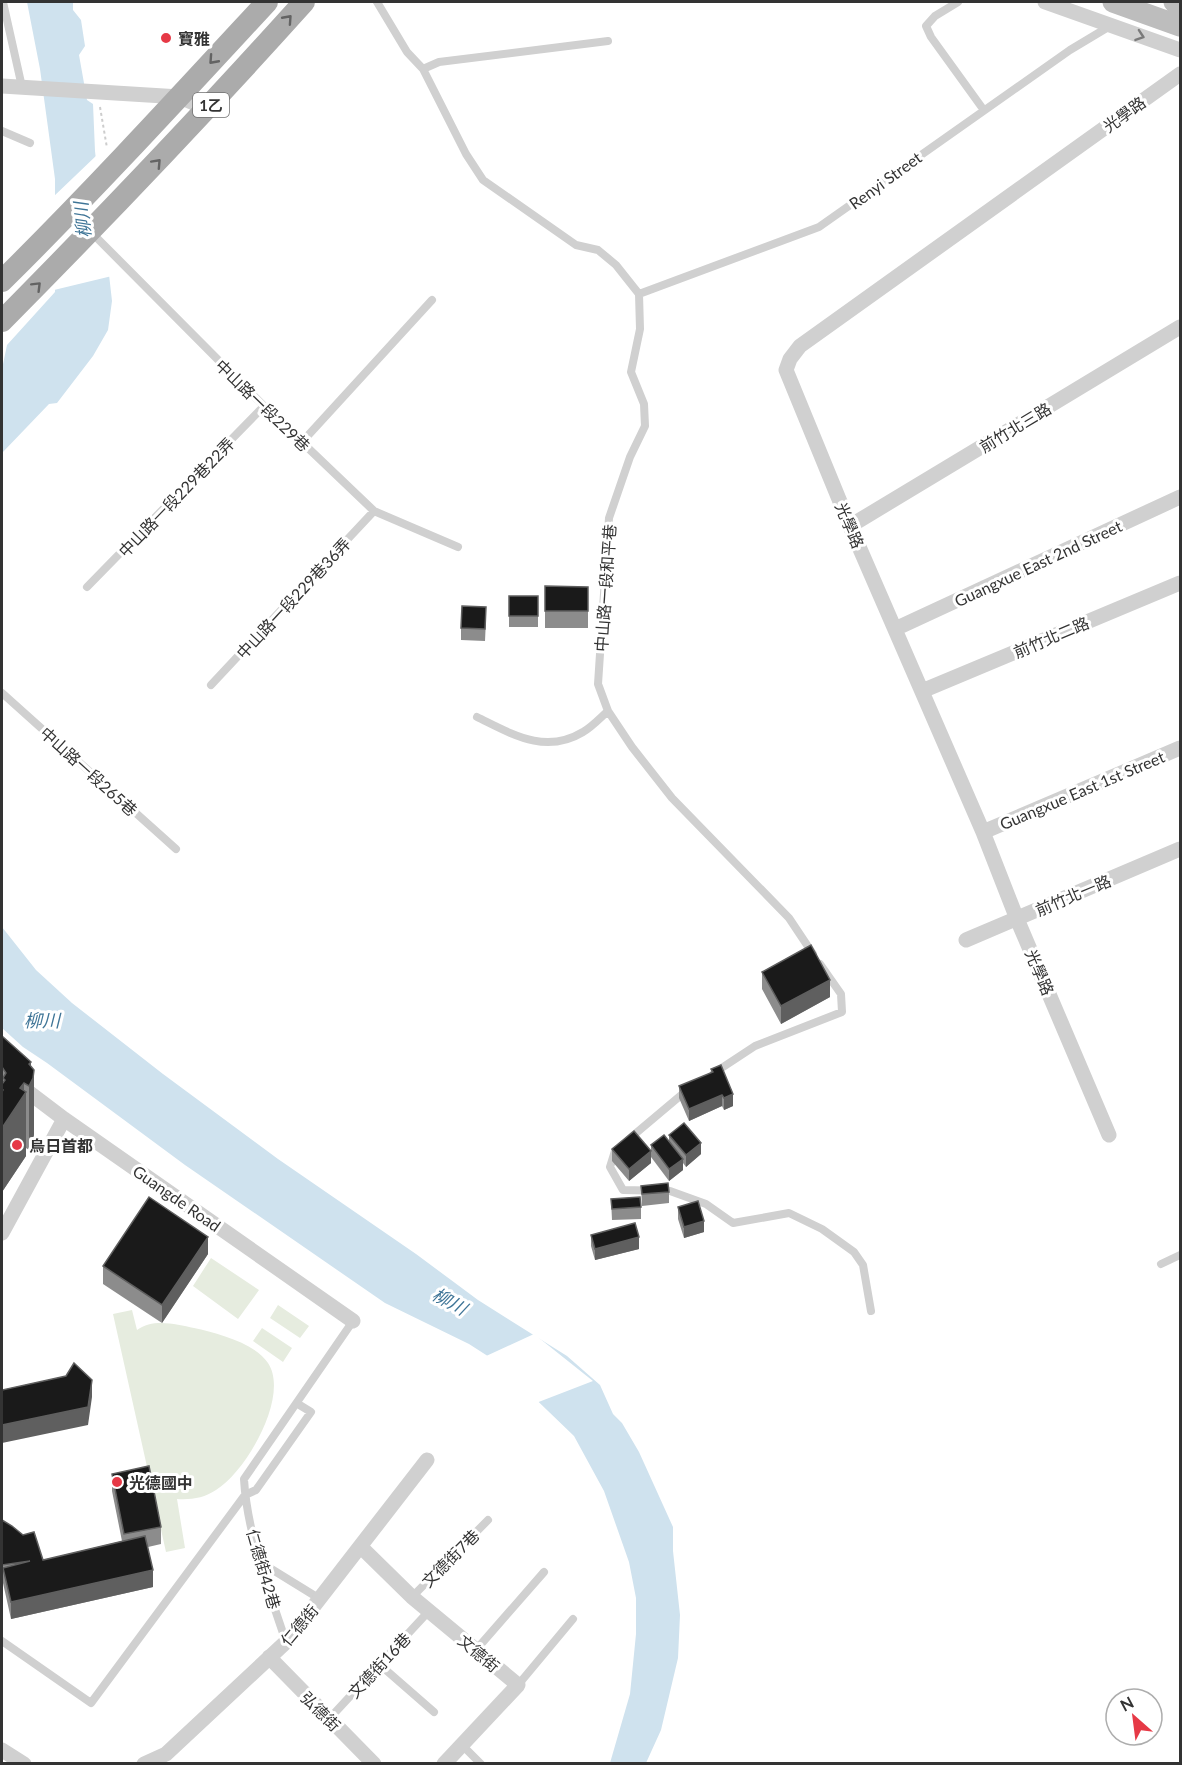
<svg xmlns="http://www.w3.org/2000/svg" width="1182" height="1765" font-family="Lato,'Noto Sans TC',sans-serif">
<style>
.green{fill:#e6ecdf}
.water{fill:#cfe2ee}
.pier{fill:#fff}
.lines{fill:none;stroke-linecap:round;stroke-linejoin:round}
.path{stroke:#cdcdcd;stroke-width:2;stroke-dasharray:3 3;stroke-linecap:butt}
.lane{stroke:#d0d0d0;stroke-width:8}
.street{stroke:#d0d0d0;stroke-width:15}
.secondary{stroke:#bdbdbd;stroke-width:21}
.primary{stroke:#ababab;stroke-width:22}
.wall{fill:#8c8c8c}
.shaded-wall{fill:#5f5f5f}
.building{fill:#1a1a1a;stroke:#5f5f5f;stroke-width:1.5}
.oneway{stroke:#636363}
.oneway2{stroke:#7a7a7a}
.poi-dot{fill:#e63946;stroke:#fff;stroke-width:2}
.labels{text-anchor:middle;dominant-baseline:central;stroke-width:6;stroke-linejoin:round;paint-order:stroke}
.shield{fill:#fff;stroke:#707070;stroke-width:1.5}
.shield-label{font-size:15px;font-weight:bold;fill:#333}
.poi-label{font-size:16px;font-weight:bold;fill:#333;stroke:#fff;text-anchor:start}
.street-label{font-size:16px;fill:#333;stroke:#fff}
.water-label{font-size:18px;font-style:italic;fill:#3f7597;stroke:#fff}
</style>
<rect width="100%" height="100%" fill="#fff"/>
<!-- green -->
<path class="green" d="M211 1258 259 1290 238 1319 193 1286Z
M278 1305 309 1326 300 1338 270 1318Z
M132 1310 137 1330C153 1318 176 1324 194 1328 217 1333 255 1343 268 1363 290 1396 246 1472 216 1490 204 1498 191 1500 177 1499L185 1548 166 1552 113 1314Z
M262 1328 292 1348 283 1362 253 1341Z"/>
<!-- water -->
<path class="water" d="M27 2H73V10L81 20 85 46 79 55 87 100 93 104 95 151 112 301 108 330 93 356 57 403 49 404 2 453V369L7 345 55 292V179L40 69Z
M2 927 36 970 72 1003 163 1074 278 1159 416 1254 478 1300 567 1356 600 1385 613 1414 622 1423 639 1452 673 1527V1551L680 1615 678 1658 661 1730 646 1763H610L630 1694 636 1634V1598L629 1562 604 1491 574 1436 497 1362 469 1344 385 1303 185 1165 47 1063 23 1047 2 1028Z"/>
<!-- pier -->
<path class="pier" d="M98 154 112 276 54 290 52 198Z
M534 1334 593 1381 536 1403 495 1364 484 1357Z"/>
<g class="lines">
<!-- path -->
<path class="path" d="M100 107 107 148"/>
<!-- lane -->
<path class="lane" d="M3 2 22 87
M377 2 407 52 423 69 466 154 483 180 576 245 598 250 616 265 639 294 640 329 631 372 644 404 645 426 630 457 609 518 598 684 608 711 632 747 672 798 789 918 813 954
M958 2 935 16 926 26 931 37 983 109
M423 69 439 62 608 41
M2 131 30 143
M92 233 264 406 374 511 458 547
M639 294 819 227 1070 50 1110 26
M302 442 432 300
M87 587 264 406
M211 685 374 511
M2 693 176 849
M477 717C512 734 545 755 583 732 592 727 600 718 608 711
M714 1073 755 1046 842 1012 841 994 820 964
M629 1139 686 1091
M615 1151 610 1167 623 1190 670 1191 706 1204 733 1223 789 1213 822 1229 854 1252 863 1265 871 1311
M1161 1264 1180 1255
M260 1562 320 1599
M412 1597 488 1520
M2 1641 91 1703 245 1495 256 1490 311 1412 298 1404
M286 1642C269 1591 247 1533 244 1479L353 1321
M475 1651 544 1572
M379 1664 434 1712
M518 1685 573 1619
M329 1719 429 1611
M462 1745 481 1764"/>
<!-- street -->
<path class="street" d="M1045 2 1180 50
M2 86 180 97 208 109
M850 526 1180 327
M895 629 1180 497
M922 691 1180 583
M983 832 1180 748
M966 940 1180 849
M2 1072 64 1119 353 1321
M1109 1135 1017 919 983 832 850 526 786 370 790 359 800 346 1180 74
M2 1233 64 1119
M361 1547 412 1597 518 1685 444 1764
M269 1657 374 1764
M2 1750 24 1764
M144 1764 166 1754 286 1642 427 1460"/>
<!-- secondary -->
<path class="secondary" d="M1113 2 1180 26
M1174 2 1180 4"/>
<!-- primary -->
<path class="primary" d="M2 281C93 191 180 96 267 2
M2 321C105 217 206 111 304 2"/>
</g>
<!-- wall -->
<path class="wall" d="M545 586 588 587V628H545Z
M509 596H538V627H509Z
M486 619 485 641 461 640V628Z
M762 972 830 997 781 1024 762 989Z
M2 1036 31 1067 34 1134 33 1142 29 1150 26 1148V1156L2 1192Z
M711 1069 733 1106 724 1110 722 1106 689 1121 679 1098V1086L711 1073Z
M669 1135 701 1154 686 1167 683 1163V1170L669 1181 651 1157V1145L669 1142Z
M612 1149 651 1163 629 1181 612 1161Z
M641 1186 669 1192V1203L642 1206Z
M611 1199 641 1207V1219L612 1220Z
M678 1207 704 1232 684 1238 678 1219Z
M591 1235 639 1249 595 1260 591 1246Z
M208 1254 162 1323 103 1284V1266Z
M112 1474 161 1527V1544L148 1547 153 1587 11 1619 3 1583H2V1520L43 1560 122 1541 112 1491Z"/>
<!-- shaded-wall -->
<path class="shaded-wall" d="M830 980V997L781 1024V1006Z
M31 1062V1081L34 1070V1134L33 1142 29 1150V1064Z
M24 1083V1095L26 1092V1156L2 1192V1128L20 1088Z
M733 1094V1106L724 1110V1098Z
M722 1095V1106L689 1121V1109Z
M701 1143V1154L686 1167V1155Z
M651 1151V1163L629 1181V1169Z
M683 1159V1170L669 1181V1169Z
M704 1221V1232L684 1238V1227Z
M208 1237V1254L162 1323V1305Z
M639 1237V1249L595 1260V1249Z
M92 1380V1397L88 1425 2 1443V1425Z
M153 1570V1587L11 1619V1602Z"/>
<!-- building -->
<path class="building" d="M545 586 588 587V611H545Z
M509 596H538V616H509Z
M462 606 486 607 485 629 461 628Z
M811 945 830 980 781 1006 762 972Z
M2 1036 31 1062 29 1064 34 1070 33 1078 29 1086 24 1083 20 1088 26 1092 2 1128V1092L3 1090 2 1089V1084L5 1080 3 1078 6 1073 2 1067Z
M721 1065 733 1094 724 1098 722 1095 689 1109 679 1086 713 1072 711 1069Z
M684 1123 701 1143 686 1155 669 1135Z
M634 1131 651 1151 629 1169 612 1149Z
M664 1135 683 1159 669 1169 651 1145Z
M668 1183 669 1192 642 1194 641 1186Z
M149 1197 208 1237 162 1305 103 1266Z
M640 1197 641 1207 612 1209 611 1199Z
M698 1201 704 1221 684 1227 678 1207Z
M635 1223 639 1237 595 1249 591 1235Z
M74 1363 92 1380 88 1407 2 1425V1390L66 1376Z
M149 1466 161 1527 124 1534 112 1474Z
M2 1520 12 1526 23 1535 34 1532 43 1560 145 1536 153 1570 11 1602 3 1568 30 1561 2 1565Z"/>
<!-- one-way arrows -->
<defs><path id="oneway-chevron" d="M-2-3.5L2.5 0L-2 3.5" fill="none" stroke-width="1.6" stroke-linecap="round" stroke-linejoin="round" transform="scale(1.5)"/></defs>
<g class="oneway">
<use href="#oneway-chevron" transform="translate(288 19) rotate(-48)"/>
<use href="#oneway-chevron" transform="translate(213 60) rotate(132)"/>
<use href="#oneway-chevron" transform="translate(157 163) rotate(-47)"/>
<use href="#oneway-chevron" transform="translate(37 286) rotate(-45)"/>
</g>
<use class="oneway2" href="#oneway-chevron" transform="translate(1140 36) rotate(19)"/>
<!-- markers -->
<g class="poi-dot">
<circle cx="166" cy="38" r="6"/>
<circle cx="17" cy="1145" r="6"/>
<circle cx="117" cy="1482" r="6"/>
</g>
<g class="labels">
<!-- shield labels -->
<rect class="shield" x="193" y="93" width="36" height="24" rx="4.5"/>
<g class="shield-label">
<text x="211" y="105">1乙</text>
</g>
<!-- poi labels -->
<g class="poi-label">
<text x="178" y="38">寶雅</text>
<text x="29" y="1145">烏日首都</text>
<text x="129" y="1482">光德國中</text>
</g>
<!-- street labels -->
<g class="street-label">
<text transform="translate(1124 114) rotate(-36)">光學路</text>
<text transform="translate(885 180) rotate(-36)">Renyi Street</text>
<text transform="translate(263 405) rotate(44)">中山路一段229巷</text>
<text transform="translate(1015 427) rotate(-31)">前竹北三路</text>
<text transform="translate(176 497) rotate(-46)">中山路一段229巷22弄</text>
<text transform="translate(850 525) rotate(67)">光學路</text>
<text transform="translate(1038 563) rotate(-25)">Guangxue East 2nd Street</text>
<text transform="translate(605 588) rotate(-86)">中山路一段和平巷</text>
<text transform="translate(293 598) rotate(-47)">中山路一段229巷36弄</text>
<text transform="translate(1051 637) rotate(-23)">前竹北二路</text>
<text transform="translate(89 771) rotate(42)">中山路一段265巷</text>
<text transform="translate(1082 790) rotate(-23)">Guangxue East 1st Street</text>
<text transform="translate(1073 895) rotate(-23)">前竹北一路</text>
<text transform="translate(1040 972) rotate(67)">光學路</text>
<text transform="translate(177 1198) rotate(35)">Guangde Road</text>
<text transform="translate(450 1558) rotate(-45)">文德街7巷</text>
<text transform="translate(264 1569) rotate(74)">仁德街42巷</text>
<text transform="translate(299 1625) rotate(-50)">仁德街</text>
<text transform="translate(479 1653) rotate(40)">文德街</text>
<text transform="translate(379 1665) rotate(-47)">文德街16巷</text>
<text transform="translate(321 1711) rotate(45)">弘德街</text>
</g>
<!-- water labels -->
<g class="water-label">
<text transform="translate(82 220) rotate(-96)">柳川</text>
<text x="42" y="1020">柳川</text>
<text transform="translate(450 1301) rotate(29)">柳川</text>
</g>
</g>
<!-- border -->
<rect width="1182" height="1765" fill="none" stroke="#333333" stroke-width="6"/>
<!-- north arrow -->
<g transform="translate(1134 1717) rotate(332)"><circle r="28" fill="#ffffff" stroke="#adadad" stroke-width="1.5"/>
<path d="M0-4.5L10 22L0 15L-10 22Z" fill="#e63946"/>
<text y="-9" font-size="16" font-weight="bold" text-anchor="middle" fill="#333333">N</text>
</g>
</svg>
